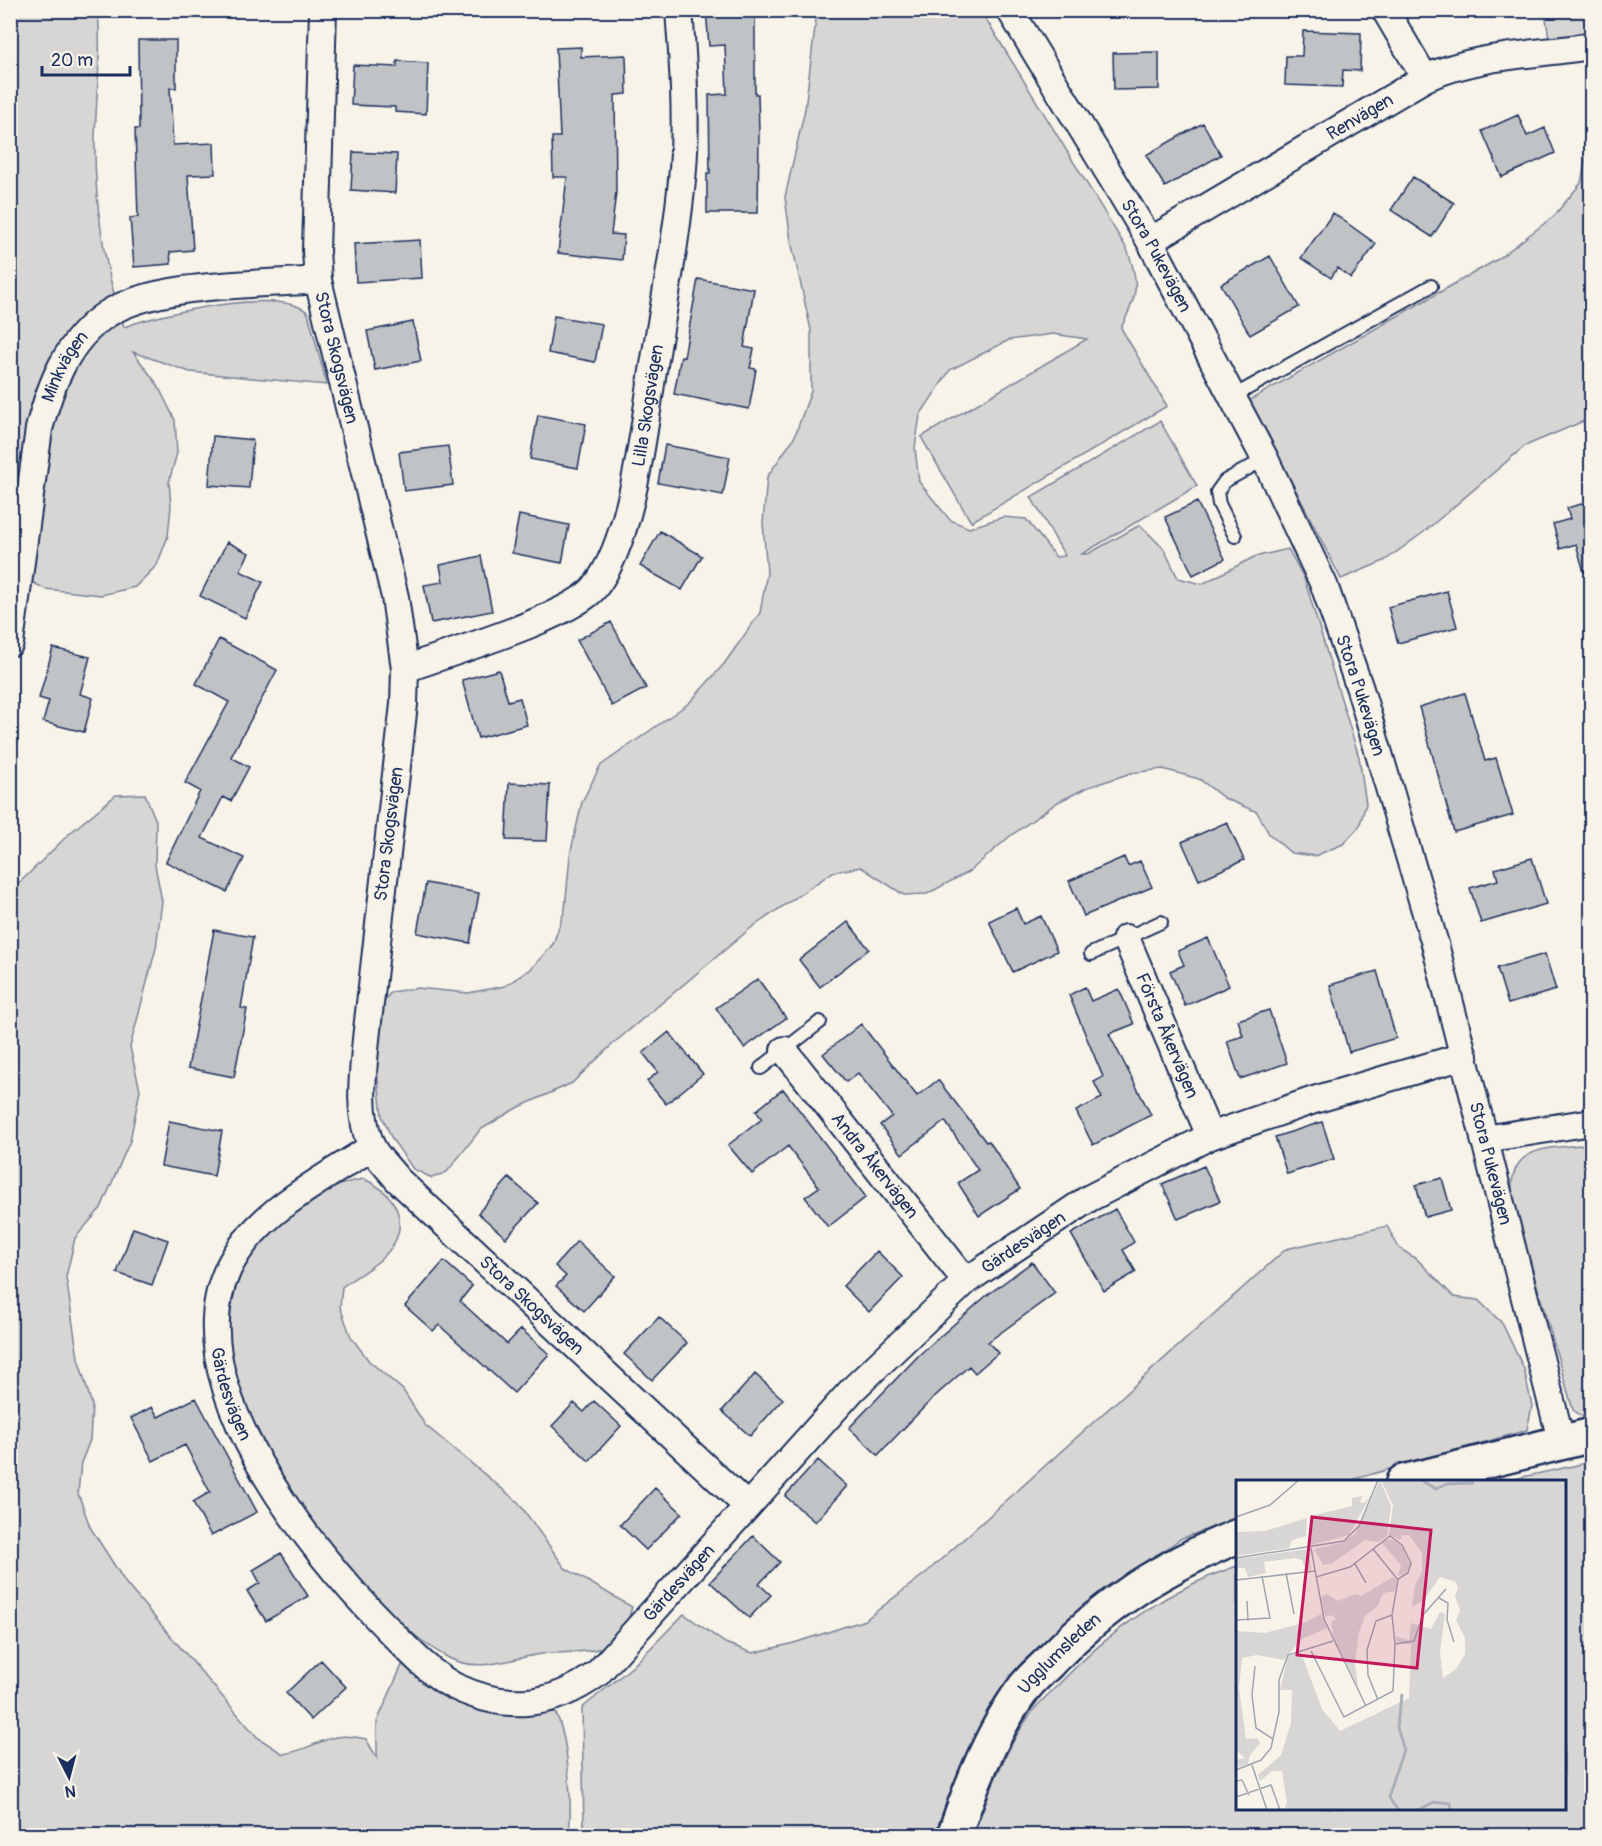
<svg xmlns="http://www.w3.org/2000/svg" width="1602" height="1846" font-family="Pangolin,sans-serif">
<style>
.green{fill:#d7d6d4;stroke:#798299;stroke-width:1.5}
.building{fill:#c0c3c5;stroke:#1b2f5e;stroke-width:1.5}
.lines{fill:none;stroke-linecap:round;stroke-linejoin:round}
.lane-casing{stroke:#1b2f5e;stroke-width:16}
.street-casing{stroke:#1b2f5e;stroke-width:30}
.secondary-casing{stroke:#1b2f5e;stroke-width:38}
.lane{stroke:#f7f3e8;stroke-width:12}
.street{stroke:#f7f3e8;stroke-width:26}
.secondary{stroke:#f7f3e8;stroke-width:33}
.labels{text-anchor:middle;dominant-baseline:central;stroke-width:5;stroke-linejoin:round;paint-order:stroke}
.street-label{font-size:18px;fill:#1b2f5e;stroke:#f7f3e8}
.inset-river{fill:none;stroke:#acb0b9;stroke-width:3}
.inset-road{fill:none;stroke:#9fa5b1;stroke-width:1.5}
.view{fill:#c2185b;fill-opacity:0.15;stroke:#c2185b;stroke-width:3}
.inset-edge{fill:none;stroke:#1b2f5e;stroke-width:3}
</style>
<rect width="100%" height="100%" fill="#f7f3e8"/>
<filter id="ink" filterUnits="userSpaceOnUse"><feTurbulence type="fractalNoise" baseFrequency=".0167" numOctaves="2"/><feDisplacementMap in="SourceGraphic" scale="12" xChannelSelector="R" yChannelSelector="G"/><feConvolveMatrix kernelMatrix="1 2 1 2 8 2 1 2 1" color-interpolation-filters="sRGB"/></filter>
<g filter="url(#ink)">
<!-- green -->
<path class="green" d="M10 11H98C102 53 96 96 95 138 94 201 104 268 124 327 158 314 282 286 308 313L327 385 190 372 133 352 157 384 175 420 177 453 169 482 171 506 168 536 157 565 135 587 101 595 45 589 11 571Z
M817 11H981L1127 249C1140 283 1138 295 1121 328L1167 406 971 522 921 437 1087 339 1053 334 1009 340 950 370 920 415 915 448 919 482 950 520 969 528 1003 517 1026 519 1056 557 1065 556 1031 497 1160 421 1197 486 1082 554H1088L1140 525 1164 549 1178 578 1202 584 1254 557 1288 549 1304 578 1359 757 1366 804 1359 827 1343 844 1315 856 1291 853 1269 834 1257 812 1224 798 1199 779 1163 769 1131 773 1086 788 1058 802 1009 837 970 871 927 894 904 895 861 867 833 872 751 928 615 1042 572 1083 515 1109 480 1130 447 1172 432 1178 413 1169 392 1139 382 1116 375 1053 378 1009 391 992 417 988 468 993 505 986 531 969 553 944 565 909 570 855 582 802 600 766 689 703 724 664 760 613 767 573 763 523 767 477 794 438 811 391V330L791 241 785 197 805 109Z
M1545 11H1591V34L1549 39Z
M1591 132V418L1525 446 1424 532 1384 561 1341 579 1250 400 1498 259 1554 216 1581 183Z
M145 794 156 821 155 865 162 901 156 948 130 1047 140 1090 130 1141 101 1208 75 1238 66 1277 78 1358 92 1405 90 1440 81 1463 78 1493 90 1527 127 1585 257 1737 283 1754C319 1749 325 1729 366 1739L377 1758V1722L403 1663C417 1673 429 1687 444 1696 478 1715 517 1715 555 1712 569 1736 572 1807 569 1835L11 1836V891L70 833 116 795Z
M1591 1144V1422L1573 1410 1512 1199C1507 1143 1548 1149 1591 1144Z
M364 1179C401 1196 413 1230 380 1260 369 1270 354 1277 342 1287L340 1307 351 1337 369 1361 403 1390 425 1425 518 1502 565 1568 632 1607C629 1615 628 1626 623 1633 609 1654 574 1652 551 1653 517 1655 482 1675 449 1658 371 1618 249 1454 232 1369 224 1330 231 1269 260 1240 266 1233 274 1228 281 1222 306 1201 331 1184 364 1179Z
M1387 1226 1399 1248 1418 1260 1454 1297 1478 1300 1502 1323 1524 1369 1532 1406 1527 1430 1348 1481 1238 1482 1237 1519 1180 1539 1063 1624 1008 1688 938 1835H584L582 1708 633 1666 684 1614 725 1643 753 1653 794 1643 865 1620 927 1572 1286 1249Z
M1591 1462V1835H973C989 1794 1004 1752 1029 1716 1036 1705 1048 1695 1057 1686 1108 1632 1167 1589 1237 1566L1238 1808H1564V1482L1505 1481Z"/>
<!-- building -->
<path class="building" d="M706 10H755V94H758L759 132 758 213H707V173H710L709 95 727 94 725 45 709 46Z
M1303 31 1361 33 1360 71 1343 70 1342 87 1285 85 1286 56H1302Z
M138 40H176V88H170L173 145 214 143 215 174 188 175 193 250 170 252 171 264 134 267 130 218 138 217 135 129H139Z
M581 47V57L626 55 627 94 615 95 616 192 611 234 624 235 622 260 558 253 567 177H553L552 137H560L556 48Z
M1159 52V89L1114 90 1113 53Z
M397 61 428 63 426 114 395 112V107L351 105 353 65 397 67Z
M1518 115 1527 136 1545 128 1555 153 1502 177 1482 131Z
M1203 123 1221 155 1165 187 1146 155Z
M353 152 397 154 395 193 351 190Z
M1413 177 1454 203 1432 237 1391 210Z
M1333 213 1376 244 1351 278 1337 268 1331 278 1301 258Z
M420 240 422 278 356 282 354 244Z
M1270 256 1299 307 1250 335 1221 284Z
M698 279 754 289 744 347 754 349 750 368 756 369 749 409 674 394 681 356 684 357Z
M554 316 602 324 595 362 548 353Z
M413 322 421 361 375 370 367 331Z
M538 415 586 424 578 468 530 459Z
M213 436 253 440 249 488 209 485Z
M665 445 730 457 723 495 658 483Z
M448 446 453 485 404 491 399 452Z
M1592 501V571L1584 572 1576 544 1560 549 1553 524 1570 519 1567 508Z
M1197 502 1225 559 1193 575 1165 517Z
M519 515 569 525 562 563 512 553Z
M660 531 702 556 682 590 640 566Z
M227 542 249 553 240 571 263 582 245 618 200 596Z
M481 556 492 611 431 623 424 585 443 582 440 565Z
M1447 591 1457 627 1398 643 1388 607Z
M611 622 646 688 612 706 577 640Z
M219 639 277 670 231 757 249 767 231 801 223 797 202 838 244 858 227 892 166 862 200 791 185 783 229 702 196 684Z
M53 648 90 657 80 694 93 698 84 732 43 722 49 701 39 698Z
M499 670 508 701 520 698 527 725 478 738 462 680Z
M1465 693 1485 761 1496 758 1513 815 1454 832 1419 707Z
M509 783 550 785 547 841 506 840Z
M1227 822 1244 860 1199 880 1182 842Z
M1124 857 1128 866 1140 861 1152 887 1084 916 1069 881Z
M1532 858 1546 904 1481 923 1470 888 1498 880 1495 869Z
M426 883 479 893 470 943 417 933Z
M1016 908 1023 924 1041 916 1057 951 1013 972 989 921Z
M848 922 869 949 820 987 799 960Z
M214 930 253 937 241 1008 247 1009 234 1077 188 1068Z
M1208 938 1229 986 1185 1006 1170 971 1184 965 1178 951Z
M1545 954 1556 990 1508 1004 1497 968Z
M1377 971 1396 1038 1349 1052 1330 985Z
M758 979 786 1018 744 1048 716 1008Z
M1085 987 1091 1001 1119 989 1134 1024 1109 1034 1151 1115 1093 1145 1076 1111 1102 1098 1094 1082 1103 1077 1069 995Z
M1269 1010 1287 1063 1240 1079 1227 1041 1243 1036 1238 1020Z
M861 1024 917 1096 938 1080 986 1142 989 1141 1020 1189 979 1216 958 1183 978 1170 945 1121 902 1154 880 1125 892 1116 858 1073 846 1082 823 1054Z
M669 1032 703 1074 666 1104 647 1081 658 1072 643 1053Z
M783 1089 866 1197 828 1227 805 1197 819 1187 788 1146 752 1174 728 1145 762 1119 756 1111Z
M169 1121 222 1131 214 1176 161 1166Z
M1322 1122 1334 1159 1287 1174 1275 1137Z
M1204 1166 1220 1201 1178 1219 1162 1184Z
M509 1178 538 1203 506 1238 478 1213Z
M1442 1178 1451 1210 1425 1217 1416 1185Z
M1115 1209 1134 1242 1123 1250 1136 1272 1104 1291 1071 1234Z
M133 1228 168 1240 152 1285 117 1273Z
M577 1241 615 1276 584 1311 556 1286 566 1276 555 1266Z
M877 1251 903 1277 869 1312 843 1286Z
M444 1261 472 1286 460 1301 507 1344 521 1329 549 1354 514 1393 439 1325 433 1331 405 1306Z
M1032 1262 1055 1293 988 1342 998 1353 975 1373 969 1366 933 1398 878 1455 849 1428 919 1355 986 1296Z
M659 1317 687 1343 652 1380 624 1354Z
M755 1374 783 1399 750 1436 722 1411Z
M196 1398 257 1512 211 1536 193 1502 210 1492 185 1445 153 1461 131 1418 152 1407 158 1417Z
M594 1401 621 1426 589 1461 552 1426 574 1403 584 1412Z
M818 1460 847 1486 815 1522 785 1496Z
M655 1488 682 1513 646 1550 620 1525Z
M753 1536 780 1562 759 1584 771 1595 749 1618 710 1582Z
M281 1553 308 1596 266 1621 247 1591 260 1583 253 1570Z
M321 1660 346 1687 311 1720 286 1693Z"/>
<g class="lines">
<defs>
<path id="lane" d="M1232 397 1431 286
M1235 536 1219 504 1217 492 1225 481 1265 459
M1091 954 1161 922
M761 1068 820 1022"/>
<g id="street">
<path id="s1" d="M323 10 316 251 318 280 395 597 405 669 404 704 366 1039C363 1073 357 1112 371 1145 376 1157 389 1168 397 1179L746 1505"/>
<path id="s2" d="M1010 10 1150 241 1265 459 1324 585 1360 689 1435 944 1561 1440"/>
<path d="M1385 10 1425 78"/>
<path id="s3" d="M1150 241 1425 78C1479 54 1535 55 1592 46"/>
<path id="s4" d="M10 643 39 429C50 386 67 340 107 314 156 282 260 285 318 280"/>
<path id="s5" d="M405 669C445 654 572 617 595 587 631 541 642 442 651 384 662 312 677 241 683 169 687 116 683 63 679 10"/>
<path id="s6" d="M1126 938 1210 1136"/>
<path id="s7" d="M784 1050 966 1281"/>
<path d="M1484 1139 1592 1122"/>
<path id="s8" d="M372 1147C321 1181 255 1212 228 1269 175 1383 309 1549 384 1625 405 1646 429 1674 456 1687 507 1711 552 1707 597 1674L852 1390 966 1281 1088 1199 1210 1136 1314 1100 1464 1056"/>
</g>
<g id="secondary">
<path d="M1403 1482 1592 1435"/>
<path id="s9" d="M954 1836C970 1787 993 1729 1024 1688 1032 1677 1044 1668 1053 1658 1108 1601 1165 1566 1238 1536"/>
</g>
</defs>
<!-- lane casing -->
<use href="#lane" class="lane-casing"/>
<!-- street casing -->
<use href="#street" class="street-casing"/>
<!-- secondary casing -->
<use href="#secondary" class="secondary-casing"/>
<!-- lane -->
<use href="#lane" class="lane"/>
<!-- street -->
<use href="#street" class="street"/>
<!-- secondary -->
<use href="#secondary" class="secondary"/>
</g>
</g>
<g class="labels">
<!-- street labels -->
<g class="street-label">
<text stroke="none"><textPath href="#s3" startOffset="244">Renvägen</textPath></text>
<text stroke="none"><textPath href="#s2" startOffset="286">Stora Pukevägen</textPath></text>
<text stroke="none"><textPath href="#s1" startOffset="350">Stora Skogsvägen</textPath></text>
<text stroke="none"><textPath href="#s4" startOffset="284">Minkvägen</textPath></text>
<text stroke="none"><textPath href="#s5" startOffset="399">Lilla Skogsvägen</textPath></text>
<text stroke="none"><textPath href="#s2" startOffset="772">Stora Pukevägen</textPath></text>
<text transform="translate(389 834) rotate(-83)">Stora Skogsvägen</text>
<text stroke="none"><textPath href="#s6" startOffset="106">Första Åkervägen</textPath></text>
<text stroke="none"><textPath href="#s2" startOffset="1258">Stora Pukevägen</textPath></text>
<text stroke="none"><textPath href="#s7" startOffset="147">Andra Åkervägen</textPath></text>
<text stroke="none"><textPath href="#s8" startOffset="1454">Gärdesvägen</textPath></text>
<text stroke="none"><textPath href="#s1" startOffset="1376">Stora Skogsvägen</textPath></text>
<text stroke="none"><textPath href="#s8" startOffset="320">Gärdesvägen</textPath></text>
<text stroke="none"><textPath href="#s8" startOffset="968">Gärdesvägen</textPath></text>
<text stroke="none"><textPath href="#s9" startOffset="214">Ugglumsleden</textPath></text>
</g>
</g>
<!-- overview -->
<g transform="translate(1236 1480)">
<rect width="330" height="330" fill="#f7f3e8"/>
<path d="M144 0 155 26 151 56 142 62 129 60 95 84 87 85 78 69 105 63 119 54ZM145 0H330V330H48L51 323 46 291H36L24 301 22 295 45 275 55 243 56 210H44L52 176 65 173 86 229 104 251 173 218 175 165 161 162 159 156 173 160 175 143 195 149 204 132 209 134 204 173 207 198 220 189 229 174V158L220 140 224 131 219 116 222 109 220 102 204 97 187 121 176 127 179 105 186 92V73L173 55H166L164 60 153 55 157 25ZM135 15 113 55 72 66 74 36 116 26V18L127 16 124 22 128 23ZM71 38 70 56 56 60 53 68 0 76V52L29 51ZM149 60H158L167 68 174 84 171 93 162 96 165 85 146 63ZM73 69 75 90H70L66 80 59 78 28 82 30 93 12 97 9 88H0V79ZM157 97 161 101 159 111 147 113 142 126 129 136 123 152 119 184 122 207 98 158 95 142 100 139 96 135 89 137 85 117 91 114 102 121 119 114 125 116ZM85 134 91 148 66 159 48 180 21 175 6 178 3 208 10 259 21 258 24 263 14 275 12 284 3 287 1 280 9 278 1 271 0 151 29 153 70 142Z" fill="#d7d6d4"/>
<path class="inset-river" d="M186 0 200 9 211 4 238 3M163 330 154 317 170 270 163 248 166 214M182 330 197 322 213 324 214 330"/>
<path class="inset-road" d="M0 37 34 25 63 0M75 68 88 139 130 226M0 78 108 61 123 46 142 0M119 84 130 103M50 93 58 134M80 97 114 87 154 56 166 65 175 83 172 93 162 99M0 100 79 91M203 118 212 123 211 140 218 162M11 121 12 141M0 140 34 138 26 96M159 164 178 161 187 135 210 109M75 171 108 237 157 211 159 164 156 135 162 100 137 69M19 186 16 215 20 248 37 259M142 220 132 195 131 170 140 141 156 135M16 285 31 330M0 290 25 280 35 268 43 232V200L52 175 97 161M0 301 6 300 13 315M0 317 35 305 44 330"/>
<path class="view" d="M76 37 195 50 181 188 61 175Z"/>
<rect width="330" height="330" class="inset-edge"/>
</g>
<!-- margin -->
<rect width="1602" height="1846" fill="none" stroke="#f7f3e8" stroke-width="36"/>
<rect x="18" y="18" width="1566" height="1810" fill="none" stroke="#1b2f5e" stroke-width="2" filter="url(#ink)"/>
<!-- north arrow -->
<g transform="translate(69 1777) rotate(174)" stroke="#f7f3e8" stroke-width="4.5" paint-order="stroke">
<path d="M0-4.5L10 22L0 15L-10 22Z" fill="#1b2f5e"/>
<text y="-9" font-size="16" font-weight="bold" text-anchor="middle" fill="#1b2f5e">N</text>
</g>
<!-- scale -->
<path d="M42 66v9h88v-9" fill="none" stroke="#1b2f5e" stroke-width="3"/>
<text x="51" y="66" font-size="18" fill="#1b2f5e" stroke="#f7f3e8" stroke-width="4.5" paint-order="stroke">20 m</text>
</svg>
